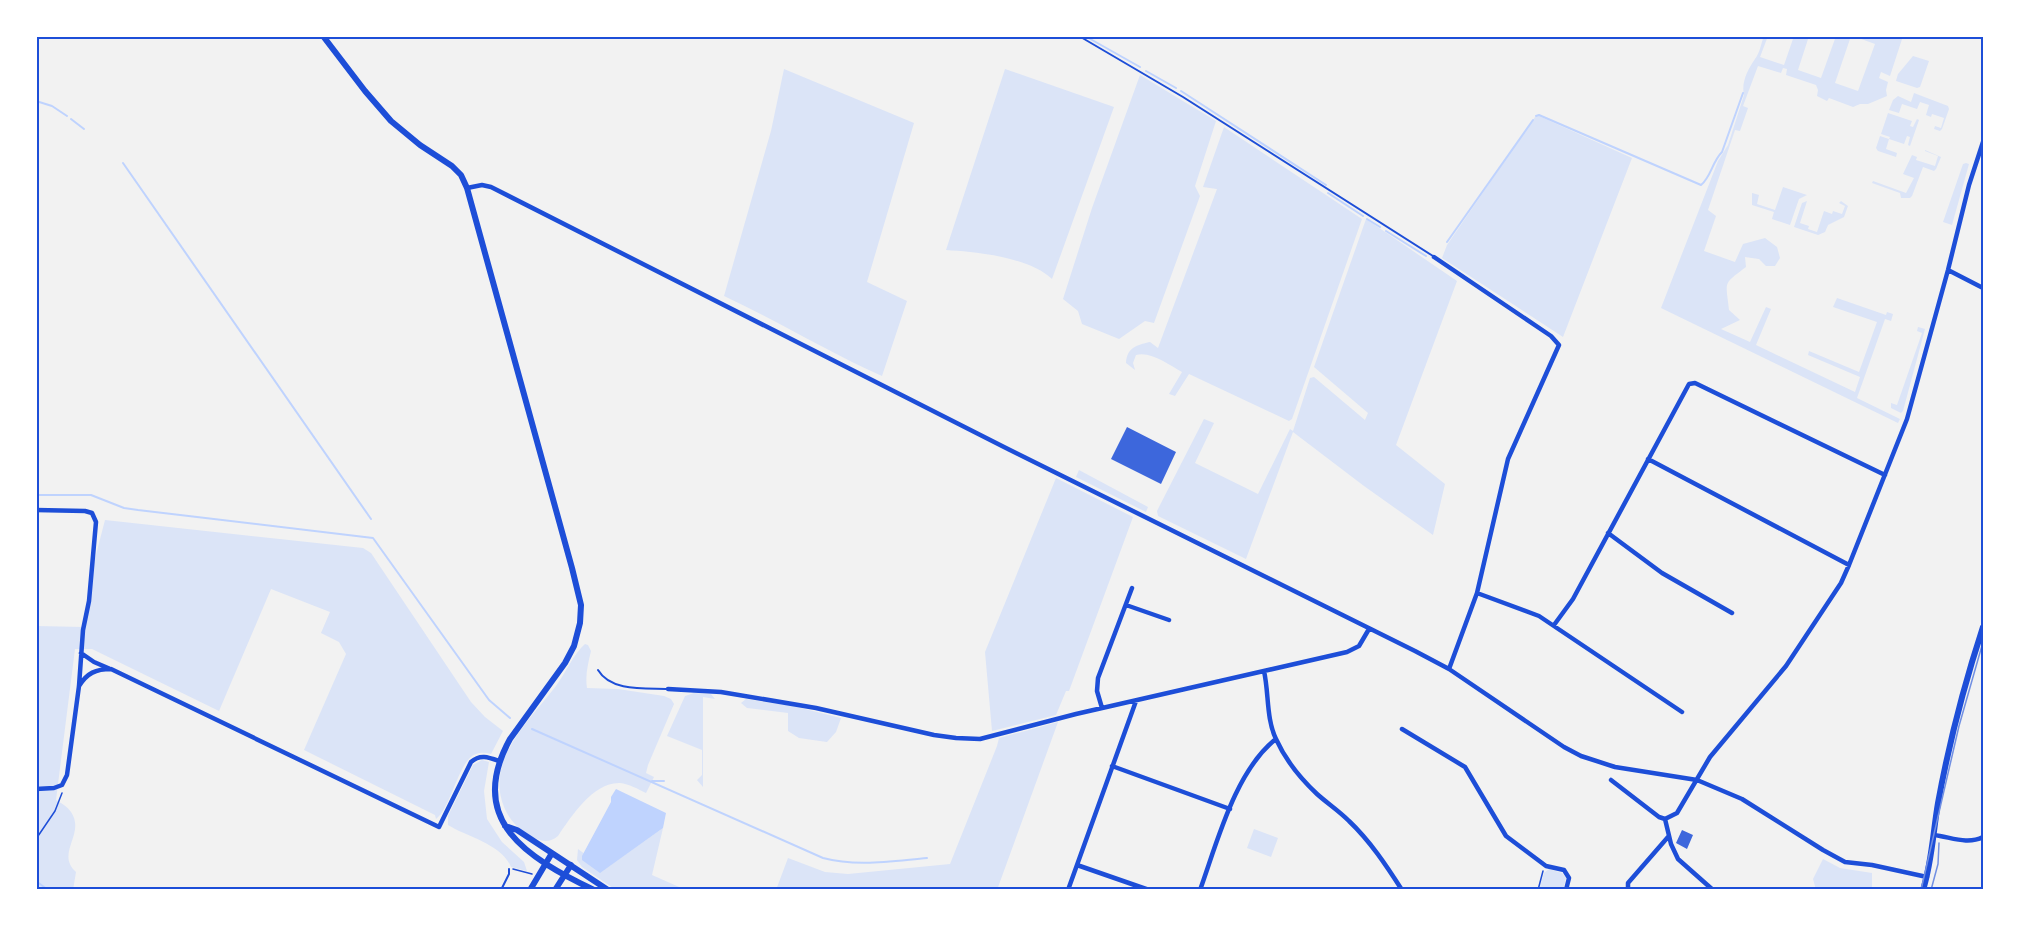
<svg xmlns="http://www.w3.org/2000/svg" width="2019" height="926" font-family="Raleway,sans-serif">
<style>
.green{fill:#dbe4f7}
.water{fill:#bfd3fe}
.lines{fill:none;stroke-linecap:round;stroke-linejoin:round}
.stream{stroke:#bfd3fe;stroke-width:2}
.building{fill:#3d67dc}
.path{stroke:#1d4ed8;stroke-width:1.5}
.service{stroke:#1d4ed8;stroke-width:2}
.minor{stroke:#1d4ed8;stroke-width:4.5}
.secondary{stroke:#1d4ed8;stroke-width:6}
.tram{stroke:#7290e2;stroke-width:1.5}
.neatline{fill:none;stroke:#1d4ed8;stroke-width:2}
</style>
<rect width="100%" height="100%" fill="#f2f2f2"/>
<!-- green -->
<path class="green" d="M1764 36H1768L1760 57 1784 65 1794 36H1809L1798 70 1821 78 1836 36H1851L1835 83 1858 91 1875 44 1853 36H1903L1890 76 1881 72 1879 78 1888 82 1886 90 1887 96 1868 104H1860L1853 107 1829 98 1827 101 1817 96 1818 90 1816 85 1786 75 1787 69 1783 68 1781 73 1758 66 1743 106 1748 108 1740 131 1735 130 1708 210 1716 216 1704 251 1735 262 1743 244 1765 238 1777 247 1780 258 1775 266H1766L1759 259 1745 257 1746 267C1722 285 1726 281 1729 310L1740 320 1721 329 1750 342 1766 307 1771 309 1756 345 1855 392 1860 377 1808 355 1809 351 1859 372 1877 322 1833 307 1837 298 1886 315 1887 312 1893 314 1891 321 1885 319 1857 398 1900 419 1898 423 1661 308 1718 161 1728 145 1744 95C1741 82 1748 69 1755 59 1760 53 1761 43 1764 36Z
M1913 56 1929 61 1920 87 1917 88 1896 81 1898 74Z
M784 69 914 123 867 282 907 301 882 376C828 352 778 321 724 296L771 131Z
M1005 69 1114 107 1052 279C1029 257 977 252 946 250Z
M1140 75 1216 121 1195 186 1200 196 1154 323 1145 321 1119 339 1082 324 1078 311 1063 299 1092 208Z
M1914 93 1948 106 1949 109 1942 129 1940 131 1934 129 1935 126 1941 128 1944 118 1932 114 1931 117 1926 115 1929 105 1920 102 1917 109 1902 104 1899 113 1889 110 1893 100 1898 96 1911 102Z
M1888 113 1912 121 1910 126 1913 127 1917 119 1919 120 1910 146 1908 145 1910 137 1907 136 1904 144 1889 139 1886 149 1897 153 1896 157 1878 151 1876 148 1880 136 1889 139 1890 137 1881 134Z
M1539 116 1632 158 1563 337 1442 258 1447 245 1535 117Z
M1224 127 1362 219 1292 419 1289 421 1189 374 1175 396 1169 394 1182 372C1169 365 1151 351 1136 355L1133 363 1135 370 1126 363C1127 348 1136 345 1150 342L1158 348 1217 189 1203 187Z
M1925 150 1941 157 1936 169 1934 171 1923 167 1912 196 1910 198H1901L1900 193 1872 183 1873 181 1906 193 1914 178 1903 174 1912 155 1917 157 1916 160 1935 166 1938 156 1925 151Z
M1966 163 1969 164 1952 225 1943 222 1963 164Z
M1783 187 1807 195 1799 199 1790 225 1772 219 1774 212 1752 205V193L1759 195 1757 204 1775 210Z
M1807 201 1800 223 1809 226 1808 229 1817 232 1824 211 1832 214 1833 211 1842 214 1845 206 1839 203 1841 201 1848 206 1844 217 1828 225 1825 232 1818 235 1794 227 1802 203Z
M1366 219 1457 281 1396 445 1445 484 1433 535 1364 486 1293 432 1246 559 1158 516 1157 511 1160 505 1204 419 1214 423 1195 463 1258 494 1290 429 1293 431 1310 378 1314 377 1365 420 1368 413 1314 367Z
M1918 327 1925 329 1903 411 1901 413 1891 408V403L1897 405 1922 333 1917 331Z
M1079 470 1148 507 1146 512 1076 477Z
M1056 478 1133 517 1069 691H1066L1056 715 992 731 985 652Z
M105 520 363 548 371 553 471 702 485 717 503 731 491 754C486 753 481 752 476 754 459 759 451 808 436 819L435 815 304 750 346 654 339 642 321 633 330 612 271 589 219 711 92 649H75L56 800C61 803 68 807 71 812 86 834 55 853 76 872L73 890H36V626L84 627 92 570Z
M585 644 588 645 591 651C588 664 585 675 587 688L618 689 664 696 671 699 674 704 648 765 646 773 654 777 646 793C638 789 629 784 620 783 593 782 571 817 558 836 548 845 538 840 528 835 517 828 509 819 504 807 485 760 529 721 556 686 565 674 574 653 585 644Z
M694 693 711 694 715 699 703 697V787L697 780 702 775V750L667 736 685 696Z
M746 699 793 706 841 718 836 732 827 742 799 738 788 731V713L747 708 741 703Z
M1058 722 997 890H776L788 858 825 872 848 874 950 864 997 746 999 738Z
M482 760 489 762 484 791 487 819 502 842 524 862 527 871 511 867C502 844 467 837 448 825V816L473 765Z
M663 828 652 875 686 890H616L582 867 577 860 578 849 605 869Z
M1254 829 1278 838 1271 857 1247 848Z
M1823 859 1840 868 1872 873V890H1816L1813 879Z
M1549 869 1562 873 1566 878 1563 890H1539L1544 873Z"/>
<!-- water -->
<path class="water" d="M616 789 666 813 663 828 600 873 582 860V856L611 802V797Z"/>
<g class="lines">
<!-- stream -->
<path class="stream" d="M1085 36 1140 67
M1146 71 1176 88
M1181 91 1326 185
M36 101 52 106 67 116
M1536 116 1539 115 1701 185C1711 177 1712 162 1722 152L1743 93
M71 119 84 129
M123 163 371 519
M1328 193 1363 216
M1367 219 1380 227
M1386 231 1426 256
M1447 242 1533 120
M36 495H91L124 508 138 510 373 538 489 700 510 718
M532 729 823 858C857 867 892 861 927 858
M652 781H664
M36 881 48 890"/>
</g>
<!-- building -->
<path class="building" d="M1127 427 1176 452 1161 484 1111 459Z
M1682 830 1693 835 1687 849 1676 843Z"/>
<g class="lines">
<!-- path -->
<path class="path" d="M36 839 55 811 62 793
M513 869 532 874
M569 890H577
M1538 890 1543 871"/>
<!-- service -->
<path class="service" d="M1079 36 1183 97 1433 256
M598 670C611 692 646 688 668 689
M501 890 509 874V869"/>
<!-- minor -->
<path class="minor" d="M467 188 482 185 491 187 1004 447 1415 651 1449 669 1564 747 1581 756 1615 767 1697 780 1742 799 1823 850 1845 862 1872 865 1927 877
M1434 257 1551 336 1559 345 1508 459 1477 593 1449 669
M1948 270 1983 288
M1648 459 1849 565
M36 510 85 511 92 513 96 522 89 601 83 630 79 686 67 775 62 785 54 788 36 789
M1608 533 1662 573 1732 613
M1477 593 1539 616 1682 712
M1126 605 1169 620
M1554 625 1573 599 1689 384 1695 383 1885 475
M81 653 94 662 108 668
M1264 671C1269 693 1266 718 1276 739 1285 759 1301 779 1317 794 1327 803 1339 811 1349 821 1370 841 1386 865 1402 890
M79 686C87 673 96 669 111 669L439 827 471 762C480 754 488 757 499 761
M668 689 721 692 816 708 934 735 956 738 980 739 1076 714 1347 652 1359 646 1369 629
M1102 708 1097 691 1098 678 1132 588
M1402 729 1465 767 1506 836 1546 866 1564 870 1569 878 1566 890
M1112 766 1230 809
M1611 780 1659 817 1665 819 1677 813 1710 757 1786 666 1841 583 1849 565 1907 419 1948 270 1969 185 1983 142
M1665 819 1671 844 1678 859 1713 890
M1934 835C1951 837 1967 845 1983 837
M1077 865 1149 890
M1068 890 1136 701
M1200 890C1217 843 1235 771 1276 739
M1628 890V883L1668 837"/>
<!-- secondary -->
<path class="secondary" d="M323 36 365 91 391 121 420 145 452 166 461 175 467 188 572 568 581 605 580 623 574 646 565 663 510 739C465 821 528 858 594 890
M505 826 517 830 608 890
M530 890 552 853
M555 890 571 865
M1923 890C1932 862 1933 832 1938 803 1949 743 1964 685 1983 627"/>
<!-- tram -->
<path class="tram" d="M1921 890 1959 726 1983 642
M1931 890 1938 864 1939 843"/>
</g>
<!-- border -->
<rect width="2019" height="926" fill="none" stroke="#ffffff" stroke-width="75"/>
<rect x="38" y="38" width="1944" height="850" class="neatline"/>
</svg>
